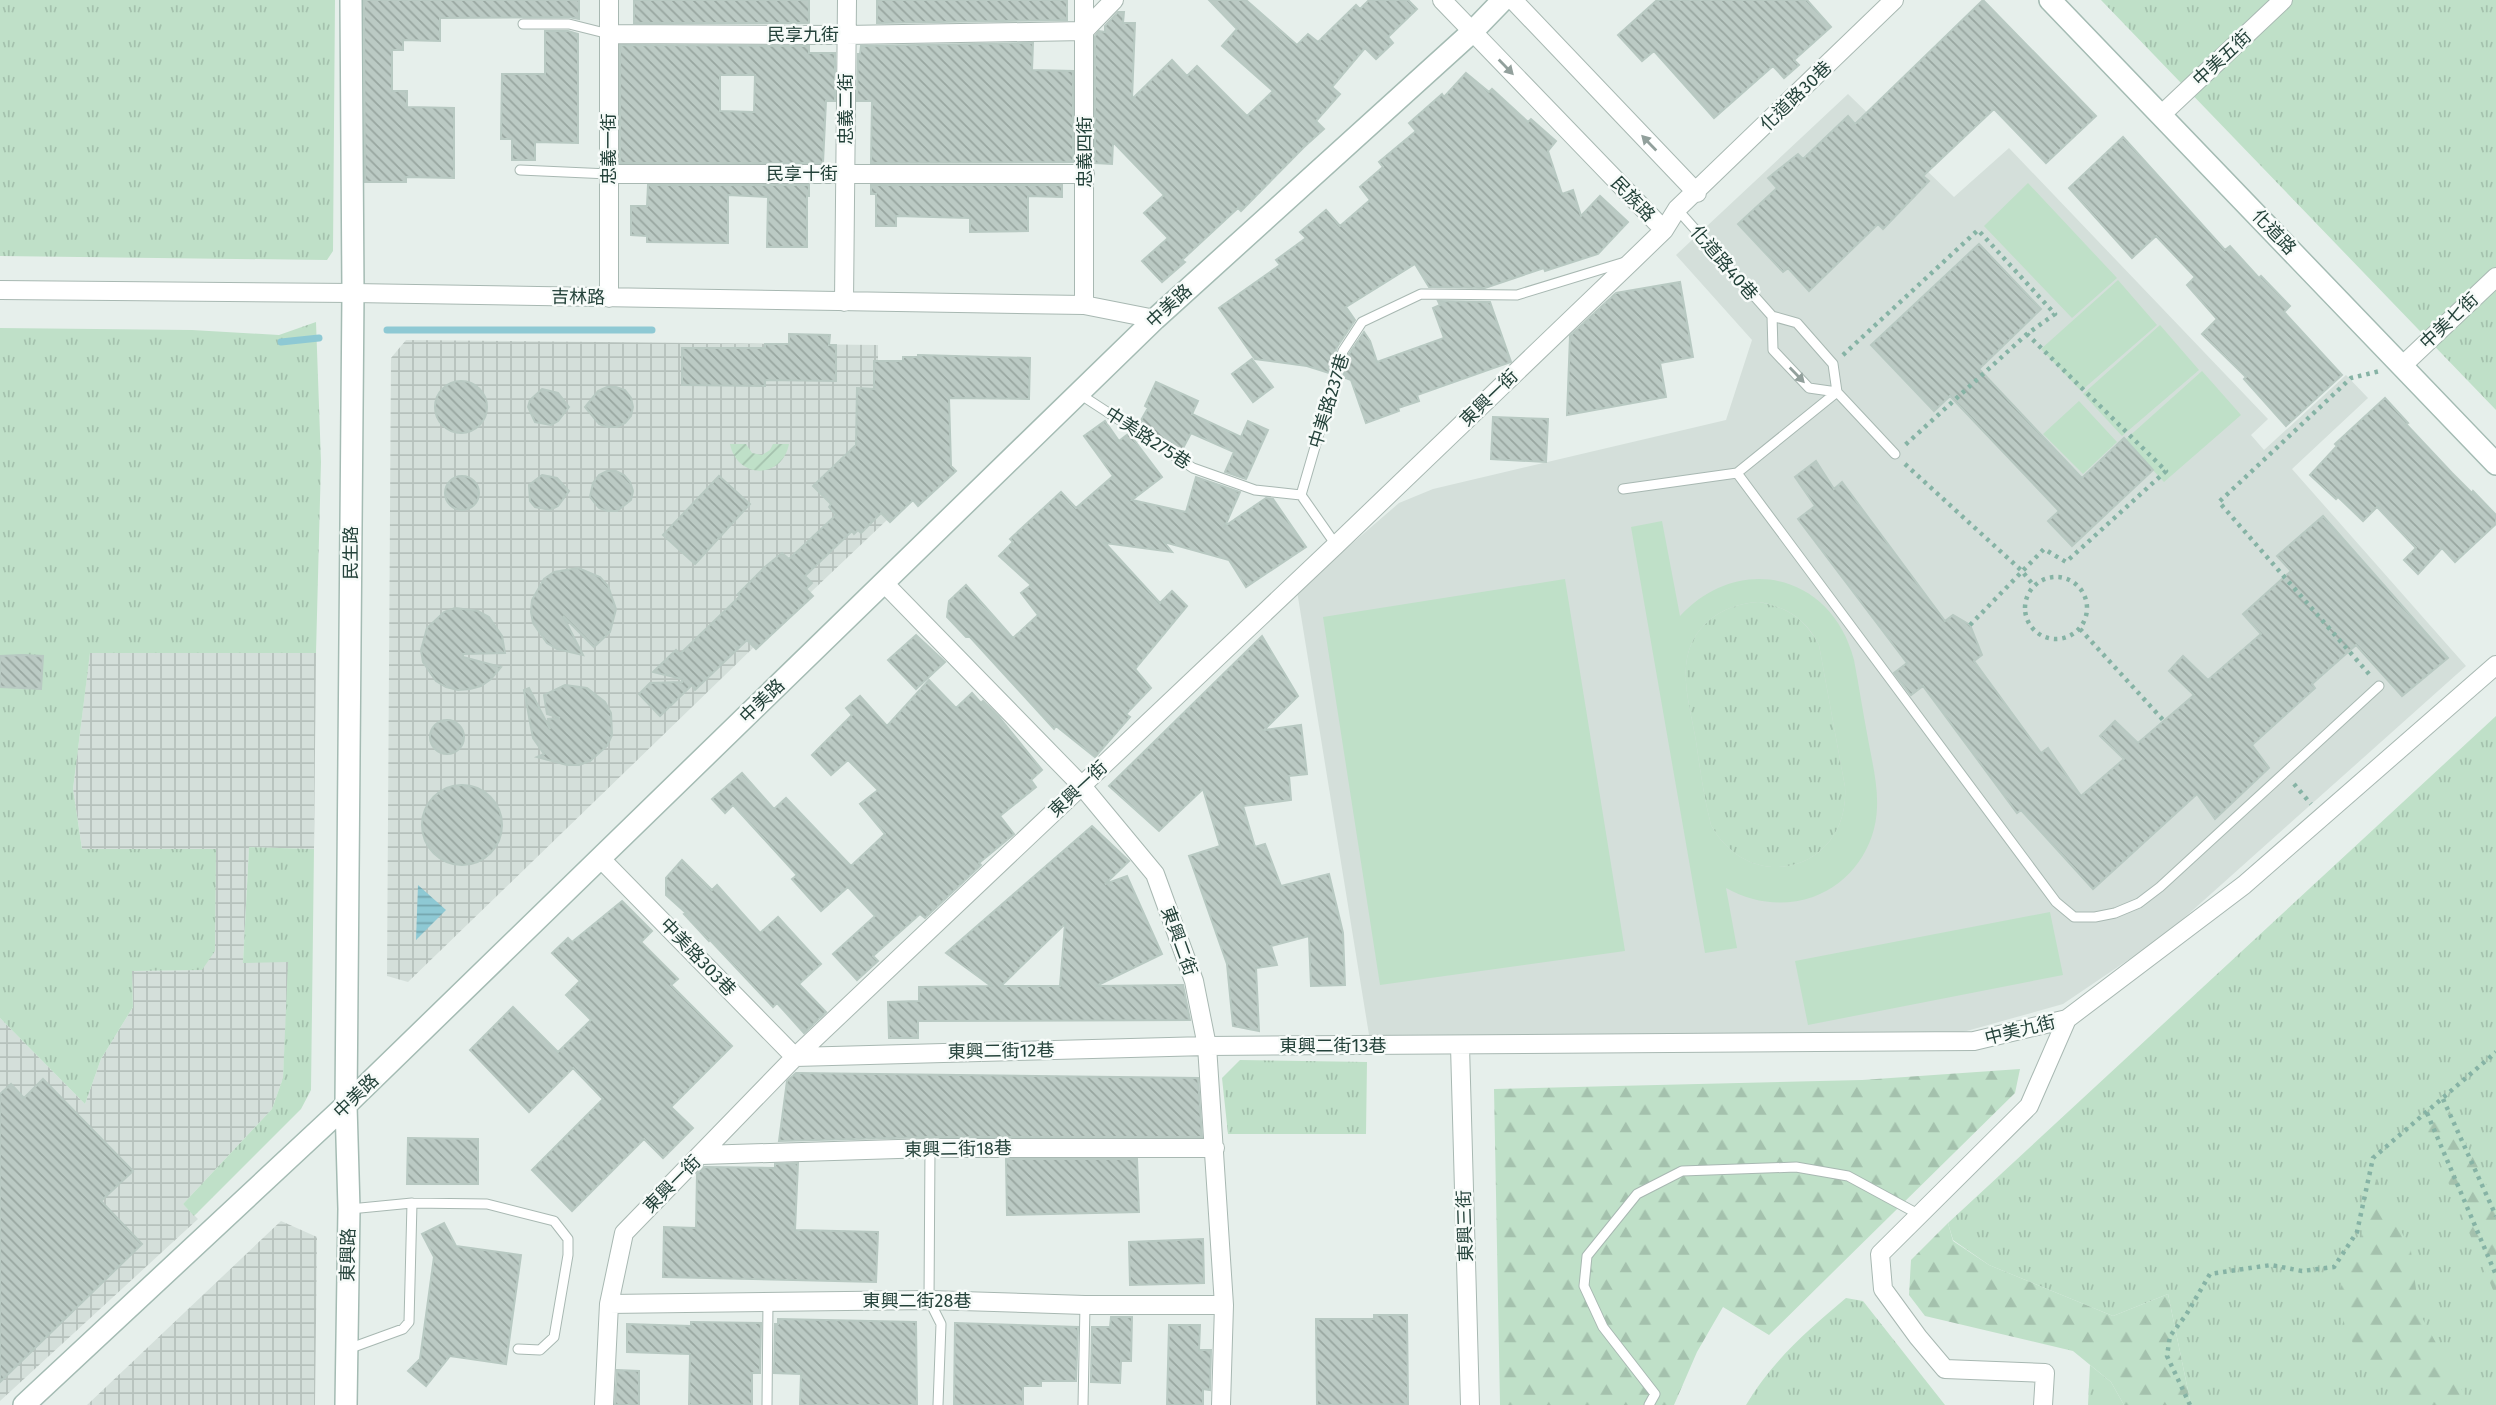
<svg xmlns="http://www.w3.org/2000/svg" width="2496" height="1405" font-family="'Fira Sans','Noto Sans TC',sans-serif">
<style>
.built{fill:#d4dfda}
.industrial{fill:url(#industrial-grid)}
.grass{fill:url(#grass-tufts)}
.forest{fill:url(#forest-firs)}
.garden{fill:url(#garden-furrows)}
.pitch{fill:#bfe0c8;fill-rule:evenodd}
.water{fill:url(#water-rules)}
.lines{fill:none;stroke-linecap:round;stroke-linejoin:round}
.stream{stroke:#8ec9d4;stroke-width:7}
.building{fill:url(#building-back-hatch);stroke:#b8c9c2;stroke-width:2;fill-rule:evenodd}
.lane-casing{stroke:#a8b8b2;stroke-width:11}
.street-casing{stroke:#a8b8b2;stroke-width:20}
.secondary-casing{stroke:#a4bbb3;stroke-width:24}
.path{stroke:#86b3a5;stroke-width:4.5;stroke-dasharray:3.5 5;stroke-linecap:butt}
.lane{stroke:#fff;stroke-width:9}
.street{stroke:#fff;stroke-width:18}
.secondary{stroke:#fff;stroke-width:21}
.oneway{fill:#92a09c}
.labels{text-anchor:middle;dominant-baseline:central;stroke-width:5;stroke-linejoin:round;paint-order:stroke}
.street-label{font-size:18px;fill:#24423a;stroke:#f7fbf9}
</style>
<defs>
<pattern id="industrial-grid" width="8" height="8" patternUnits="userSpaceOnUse" patternTransform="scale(1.75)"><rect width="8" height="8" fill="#d4dfda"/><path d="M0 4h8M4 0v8" fill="none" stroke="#b6c1bc"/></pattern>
<pattern id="grass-tufts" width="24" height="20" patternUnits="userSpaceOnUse" patternTransform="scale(1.75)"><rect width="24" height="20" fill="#bfe0c8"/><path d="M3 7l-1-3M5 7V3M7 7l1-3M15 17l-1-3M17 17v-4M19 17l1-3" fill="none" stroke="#a4c1ad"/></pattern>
<pattern id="forest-firs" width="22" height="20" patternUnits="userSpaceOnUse" patternTransform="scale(1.75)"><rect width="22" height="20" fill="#bfe0c8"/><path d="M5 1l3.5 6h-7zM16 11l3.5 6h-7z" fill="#a4c1ad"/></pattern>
<pattern id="garden-furrows" width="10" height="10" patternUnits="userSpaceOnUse" patternTransform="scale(1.75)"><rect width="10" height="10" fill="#bfe0c8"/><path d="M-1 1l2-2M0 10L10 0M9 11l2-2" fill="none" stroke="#a4c1ad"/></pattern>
<pattern id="water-rules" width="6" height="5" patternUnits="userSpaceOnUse" patternTransform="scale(1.75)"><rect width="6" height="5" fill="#8ec9d4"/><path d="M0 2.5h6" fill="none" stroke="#74a5ad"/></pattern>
<pattern id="building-back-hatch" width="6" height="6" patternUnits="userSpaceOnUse" patternTransform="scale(1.75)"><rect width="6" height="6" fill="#bbcac4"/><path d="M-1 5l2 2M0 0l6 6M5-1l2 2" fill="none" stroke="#98a6a0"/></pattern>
</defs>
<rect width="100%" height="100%" fill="#e6efeb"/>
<!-- built -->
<path class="built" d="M1848 94 1954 197 2009 148 2268 419 2251 435 2264 450 2346 375 2368 398 2292 469 2466 666 2165 935 2063 1004 1956 1034 1370 1041 1297 591 1399 503 1433 489 1726 420 1752 340 1676 255Z"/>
<!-- industrial -->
<path class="industrial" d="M406 340 878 345V361H874V389L858 388 893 509 898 514 890 522 887 520 810 593 813 596 791 617 788 614 754 647 408 982 387 976 391 358Z
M90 652 316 653 314 849 249 847 243 962H289L283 1078 272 1109 183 1204 198 1219 0 1401V1018L85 1104 101 1059 133 1007 132 971 201 970 216 849H82L73 789Z
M281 1221 317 1237 315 1405H87Z"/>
<!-- grass -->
<path class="grass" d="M0 0H335L333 251 327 260 0 256Z
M2101 0H2496V410Z
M316 322 321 462 316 653H90L73 789 82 849H216L215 951 202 970 132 971 133 1007 101 1059 85 1104 0 1018V328L192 330 279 335Z
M1759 602C1787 607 1805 619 1819 645L1845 787C1850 870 1751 898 1711 825 1704 798 1700 769 1696 741 1692 717 1684 690 1686 666 1689 627 1721 604 1759 602Z
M2496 716V1405H2191L2168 1294 2113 1316 1989 1265 1953 1240 1948 1223Z
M249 847 314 849 311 1090 301 1109 194 1216 183 1204 272 1109 283 1078 288 962 243 963Z
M1240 1060 1367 1062 1366 1134H1228L1222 1078Z
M1846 1298 1863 1301 1945 1405H1746C1773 1360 1806 1332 1846 1298Z
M2090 1365 2111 1382 2124 1405H2088Z"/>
<!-- forest -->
<path class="forest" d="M2020 1069 2015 1093 1769 1335 1723 1307 1697 1352 1674 1405H1500L1494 1089 1862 1080Z
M2448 1108 2496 1203V1297L2426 1129Z
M2376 1180 2411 1251 2419 1312 2470 1405H2408L2407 1392 2360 1360 2335 1301 2363 1232Z
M1948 1223 1953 1241 1989 1265 2113 1316 2168 1294 2191 1405H2124L2111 1382 2073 1351 1925 1316 1909 1295 1911 1260Z"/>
<!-- garden -->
<path class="garden" d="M730 444H746L752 453 762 455 770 450 773 444H789C782 480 737 479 730 444Z"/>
<!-- pitch -->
<path class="pitch" d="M2028 183 2117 278 2072 318 1984 226Z
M2118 280 2157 325 2081 391 2041 349Z
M2160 325 2199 370 2122 436 2083 394Z
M2202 371 2241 415 2164 482 2125 440Z
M2079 401 2117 442 2083 474 2043 434Z
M1662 521 1680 616C1740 552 1832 574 1854 660 1859 686 1863 713 1868 739 1872 761 1878 785 1877 807 1876 847 1851 883 1813 897 1783 907 1753 903 1726 888L1737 948 1705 953 1631 527ZM1759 602C1787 607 1806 619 1819 645L1845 787C1850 870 1751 898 1711 825 1704 798 1700 769 1696 741 1692 717 1684 690 1686 666 1689 627 1721 604 1759 602Z
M1565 579 1625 951 1380 985 1323 617Z
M2050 912 2063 975 1808 1025 1795 961Z"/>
<!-- water -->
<path class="water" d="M418 885 446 910 416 940Z"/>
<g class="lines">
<!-- stream -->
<path class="stream" d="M387 330H652
M281 342 319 338"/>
</g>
<!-- building -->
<path class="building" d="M364 0H579V19L569 17 440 18V41L403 40V50H392V91H407V107L454 108V178L406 177V182H365Z
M634 0H809V23H634Z
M877 0H1067V20L877 23Z
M1209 0H1246L1297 45 1308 34 1318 42 1356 5 1360 9 1369 0H1408L1417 9 1388 37 1393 43 1376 59 1365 48 1332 87 1340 94 1316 121 1324 129 1304 147 1241 211 1238 208 1182 260 1185 262 1162 282 1142 261 1168 238 1144 213 1164 195 1113 142 1112 164 1095 163V36L1099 31 1105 32V26L1118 12H1124L1123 23H1135L1132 99 1172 60 1187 76 1197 66 1247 116 1273 91 1222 46 1237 29Z
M1657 0H1807L1831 27 1794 60 1799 65 1784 78 1773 66 1714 118 1654 51 1642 61 1618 35Z
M1983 0 2096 116 2046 163 1994 109 1923 176 1929 181 1883 229 1878 224 1809 291 1788 268 1783 272 1738 224 1777 188 1768 178 1798 154 1803 159 1848 116 1855 124Z
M545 31H568L578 34V143L535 142V160H512V139H501L502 74H545Z
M1033 43 1032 70 1073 71V162L871 163 872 101H857L858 54H860L861 46Z
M620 45 809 46V53H835V101H826L823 163H620ZM720 75H755L754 112 720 111Z
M1466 73 1489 92 1492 89 1528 122 1531 119 1556 141 1548 151 1562 194 1573 190 1581 216 1600 196 1628 222 1598 254 1545 271 1544 268 1485 288 1429 287 1415 264 1346 307 1355 320 1337 347 1329 373 1307 366 1255 359 1219 308 1280 265 1276 260 1306 238 1300 232 1326 210 1340 226 1370 200 1360 187 1383 167 1379 162 1416 131 1409 123 1442 94 1444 97Z
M2123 137 2225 250 2230 246 2259 278 2261 276 2290 306 2284 312 2342 375 2286 426 2244 379 2246 377 2202 334 2217 319 2187 285 2195 277 2156 236 2132 258 2069 188Z
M648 185H809V196H807V247H767L768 197 728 195V243L647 242V236L631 235V206H647Z
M871 185H1062V197L1028 196V231L970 232V218L896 216V226H876V194H871Z
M1979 244 2041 309 1979 369 2082 478 2124 438 2153 470 2072 546 2048 521 2059 511 1950 396 1934 411 1871 345Z
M1680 282 1693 357 1660 363 1666 397 1567 415 1570 336 1616 293Z
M1438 301 1490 302 1511 362 1417 395 1419 401 1398 408 1399 411 1366 423 1351 380 1343 377 1349 354 1364 332 1370 341 1377 362 1444 338 1433 308 1440 305Z
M789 334 830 335 829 345H836V381L765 380V386L682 385V348H765V344H789Z
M918 355 1030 358 1029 399 949 398 951 466 956 471 918 506 913 500 890 522 881 513 861 533 858 530 854 534 852 531 805 576 812 583 806 589 813 596 756 649 747 640 695 690 692 685 660 716 639 694 650 683 682 682V679L653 672 676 650 680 654 740 596 738 594 765 567 782 553 789 559 836 515 829 507 831 504 813 486 856 445 857 388 874 389V361H903V357H918Z
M1252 359 1273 387 1253 402 1232 374Z
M435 407a26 26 0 1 1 52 0a26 26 0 1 1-52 0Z
M1156 382 1198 401 1192 414 1241 437 1248 421 1268 430 1246 479 1225 472 1234 452 1191 433 1182 450 1139 424 1148 408 1145 406Z
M607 387H616L625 390 631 398 633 407 631 416 625 423 617 427H607L599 424 585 407 598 391Z
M542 389 558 393 569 407 558 421 551 425 535 422 528 407 530 400Z
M2385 398 2408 423 2406 424 2452 473 2472 493 2473 491 2496 515V524L2455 562 2442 548 2418 574 2404 560 2416 548 2377 507 2363 521 2338 497 2336 499 2310 475 2337 446 2335 444Z
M1493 417 1548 419 1546 462 1491 459Z
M1105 421 1119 441 1128 434 1131 436 1162 477 1132 500 1186 512 1196 477 1240 492 1225 526 1266 498 1273 499 1306 547 1246 587 1229 560 1164 542 1172 552 1105 543 1160 603 1172 591 1187 606 1135 669 1151 688 1126 714 1130 717 1095 757 1056 726 1054 729 970 637H966L947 617 949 601 966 585 1013 638 1038 615 1021 593 1031 585 999 556 1013 542 1010 539 1061 492 1076 508 1113 476 1084 436Z
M1816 461 1834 489 1842 482 1945 621 1953 615 1970 625 1982 655 1974 661 2041 753 2048 748 2081 796 2124 759 2100 736 2115 721 2138 743 2194 695 2169 671 2183 656 2208 680 2261 634 2243 614 2291 571 2277 556 2323 516 2448 658 2402 696 2356 645 2312 684 2315 688 2252 745 2269 768 2215 819 2197 794 2093 889 2021 810 2017 813 1923 686 1911 695 1894 673 1907 663 1798 519 1815 506 1795 477Z
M607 471H616L624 475 630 482 633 491 631 500 617 511H607L599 508 590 497 593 483 599 475Z
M542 475 557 478 569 491 558 506 550 510 535 507 530 501 529 485Z
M445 493a17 17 0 1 1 34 0a17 17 0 1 1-34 0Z
M719 476 750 504 695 564 663 535Z
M578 568 600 577 608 586 616 609 610 632 594 647 563 616 583 655 557 649 547 643 533 623 531 612 532 600 544 579 554 572Z
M455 608 478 611 489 617 502 636 505 653 463 654V657L501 667 491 679 481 686 470 689 458 690 446 687 436 681 423 662 421 650 427 628 444 612Z
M916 635 945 662 916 689 888 660Z
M1262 636 1298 696 1264 730 1301 725 1307 774 1289 776 1291 800 1243 806 1255 847 1265 844 1281 886 1329 874 1343 933 1345 985 1311 986 1309 936 1271 946 1277 965 1256 968 1259 1031 1233 1026 1227 964 1189 856 1220 846 1203 789 1159 831 1109 786Z
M22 655 43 656 41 689 0 687V656Z
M929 680 956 708 972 693 981 703 983 701 999 717 1042 770 1031 780 1036 787 1000 816 1014 834 979 863 981 865 925 918 920 914 873 956 878 961 857 980 833 954 875 916 848 887 821 911 792 879 797 875 733 805 725 813 712 799 742 773 774 809 786 798 851 866 885 834 860 804 878 790 848 760 831 775 812 755 852 715 846 708 860 696 887 726Z
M565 685 587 688 605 702 611 713 612 735 607 746 590 761 579 765H567L537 757 544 754 533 738 524 690 529 688 550 729 548 719 560 718 547 714 544 695Z
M430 737a17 17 0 1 1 34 0a17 17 0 1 1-34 0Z
M422 825a40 40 0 1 1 80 0a40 40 0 1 1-80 0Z
M1092 826 1129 861 1105 884 1127 876 1162 954 1096 986 1183 985 1190 1020 918 1021V1038H889L888 1002 919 1001V987L991 986 946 953ZM1065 924 1060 986H1001Z
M682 860 712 890 717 885 760 933 778 917 821 964 799 984 826 1012 804 1033 777 1003 773 1007 710 940 709 941 684 914 686 913 666 895V878Z
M622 901 652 931 641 942 678 979 671 985 732 1046 671 1107 693 1128 663 1158 644 1139 572 1211 532 1170 603 1099 573 1068 529 1112 470 1050 513 1007 558 1052 591 1020 566 995 580 981 552 953 568 938 572 942Z
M796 1073 1198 1078 1202 1137H930L779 1141 787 1081Z
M43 1079 133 1171 101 1201 142 1244 0 1382V1094L11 1084 24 1098Z
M408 1138 478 1139V1184H407Z
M1006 1159H1137L1139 1212 1007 1215Z
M798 1163 795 1230 878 1232 876 1282 663 1277 664 1227 696 1228 697 1174 704 1167 775 1168V1164Z
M444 1223 456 1246 521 1255 506 1364 450 1356 426 1386 408 1371 420 1359 434 1257 422 1234Z
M1203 1239 1204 1283 1130 1285 1129 1242Z
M1374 1315H1407L1408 1404 1317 1405 1316 1319H1374Z
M1111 1317H1132L1131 1361H1121L1120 1383 1091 1382 1092 1327H1110Z
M778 1319 916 1322 917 1405H800L801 1374 774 1373 775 1324H778Z
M691 1322 761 1323 760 1373H752V1405H689L690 1354 627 1352V1324L691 1326Z
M955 1323 1078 1327 1076 1381H1041V1386H1023V1405H954Z
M1169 1325H1200L1199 1350H1211L1210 1390 1203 1389V1405H1167Z
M617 1370 639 1371V1405H615Z"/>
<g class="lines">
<defs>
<path id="lane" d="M523 24H569L609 34
M520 170 609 174
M1677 209 1772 316 1797 323 1833 364 1837 392 1809 388 1773 350 1772 316
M1078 393 1193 468 1255 490 1301 495
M1737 473 2056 902 2074 917H2095L2115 913 2139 903 2160 887 2379 686
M1623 489 1737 473 1837 392 1895 454
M1336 545 1301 495 1343 351 1362 322 1421 294 1517 295 1625 262
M930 1148 929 1300 941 1324 938 1405
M350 1209 412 1203 487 1204 554 1221 568 1239V1255L554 1337 540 1350 518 1349
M348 1349 403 1329 409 1322 412 1203
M767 1405 768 1301
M1083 1405 1085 1305
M1649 1405 1655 1394 1603 1327 1584 1286 1587 1256 1637 1194 1682 1171 1796 1167 1848 1176 1918 1214"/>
<path id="street" d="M1442 0 1664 230
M1513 0 1697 193
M609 34 846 35 1084 31 1114 0
M2161 115 2283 0
M609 174H1085
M0 290 353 293 1084 305 1155 319
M609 298V0
M844 302 847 0
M1084 305V0
M2403 365 2496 277
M884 583 1082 786 1155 874 1194 981 1207 1046 1224 1305 1221 1405
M600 858 795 1057 1207 1046 1974 1041 2067 1019 2244 885 2496 665
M1460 1046 1470 1405
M701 1155 930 1148H1215
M609 1304 929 1300 1085 1305H1224
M604 1405 609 1304 624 1233 795 1057 1336 545 1633 260 1664 230 1677 209 1894 0
M2043 1405 2045 1373 1945 1369 1918 1337 1883 1289 1880 1254 2029 1106 2067 1019"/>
<path id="secondary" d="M2050 0 2496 464
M24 1405 346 1105 1155 319 1472 32 1503 0
M346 1405 349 1209 346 1105 353 293 351 0"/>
</defs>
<!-- lane casing -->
<use href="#lane" class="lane-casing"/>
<!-- street casing -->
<use href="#street" class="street-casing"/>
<!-- secondary casing -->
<use href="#secondary" class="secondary-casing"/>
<!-- path -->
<path class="path" d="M1843 355 1978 230 2055 314 2027 334 1904 446
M1905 464 2022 571 2034 586
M2025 608a31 31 0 1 1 62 0a31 31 0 1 1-62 0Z
M1970 625 2044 549 2066 562 2166 471 2027 334
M2080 629 2164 721
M2369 674 2219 502 2351 378 2380 371
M2294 784 2311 804
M2443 1099 2496 1216
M2427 1113 2496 1275
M2190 1405 2167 1356 2170 1336 2186 1315 2210 1274 2271 1265 2302 1271 2334 1267 2357 1232 2373 1158 2496 1052"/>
<!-- lane -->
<use href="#lane" class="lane"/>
<!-- street -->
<use href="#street" class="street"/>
<!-- secondary -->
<use href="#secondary" class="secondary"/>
</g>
<!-- one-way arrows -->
<defs><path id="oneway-solid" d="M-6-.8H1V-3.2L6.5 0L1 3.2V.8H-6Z" transform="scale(1.75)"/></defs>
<g class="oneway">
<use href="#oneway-solid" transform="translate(1506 67) rotate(46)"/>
<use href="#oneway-solid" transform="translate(1649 143) rotate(-134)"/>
<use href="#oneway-solid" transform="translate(1797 375) rotate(46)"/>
</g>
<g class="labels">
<!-- street labels -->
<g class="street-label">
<text x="803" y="35">民享九街</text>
<text transform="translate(2222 58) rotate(-43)">中美五街</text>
<text transform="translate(1796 96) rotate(-44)">化道路30巷</text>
<text transform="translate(846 109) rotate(-90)">忠義二街</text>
<text transform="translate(609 149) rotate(-90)">忠義一街</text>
<text transform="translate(1085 152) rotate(-90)">忠義四街</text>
<text x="802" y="174">民享十街</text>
<text transform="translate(1633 199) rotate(46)">民族路</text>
<text transform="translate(2274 232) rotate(46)">化道路</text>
<text transform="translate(1724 263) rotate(49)">化道路40巷</text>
<text transform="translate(578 297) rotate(1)">吉林路</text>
<text transform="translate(1169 306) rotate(-43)">中美路</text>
<text transform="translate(2449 321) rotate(-43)">中美七街</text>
<text transform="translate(1489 398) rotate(-44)">東興一街</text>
<text transform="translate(1329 401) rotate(-73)">中美路237巷</text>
<text transform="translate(1148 438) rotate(33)">中美路275巷</text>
<text transform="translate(351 553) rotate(-90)">民生路</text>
<text transform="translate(762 701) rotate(-44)">中美路</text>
<text transform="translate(1078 789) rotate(-43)">東興一街</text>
<text transform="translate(1179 941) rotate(70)">東興二街</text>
<text transform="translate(698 957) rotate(46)">中美路303巷</text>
<text transform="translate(2020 1030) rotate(-14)">中美九街</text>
<text x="1333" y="1046">東興二街13巷</text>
<text transform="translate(1001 1051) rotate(-1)">東興二街12巷</text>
<text transform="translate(356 1096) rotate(-44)">中美路</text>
<text transform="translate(958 1149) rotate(-1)">東興二街18巷</text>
<text transform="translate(672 1184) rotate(-45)">東興一街</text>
<text transform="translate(1465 1226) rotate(-92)">東興三街</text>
<text transform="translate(348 1255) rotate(-89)">東興路</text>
<text x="917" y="1301">東興二街28巷</text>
</g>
</g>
</svg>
